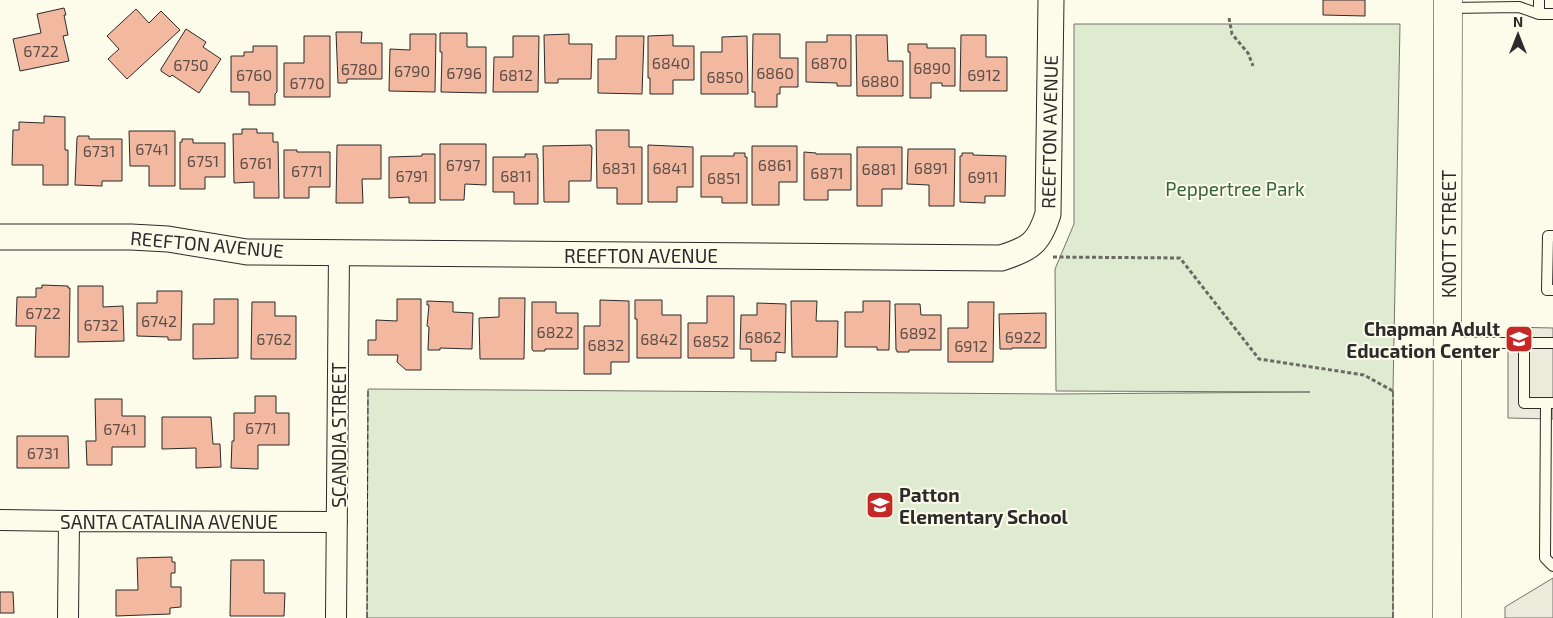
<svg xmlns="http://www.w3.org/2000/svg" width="1553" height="618" font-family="'Exo 2',sans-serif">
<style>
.green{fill:#deebd1;stroke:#74746e}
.parking{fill:#eceadb;stroke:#74746e}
.building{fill:#f2b8a0;stroke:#2b2b2b}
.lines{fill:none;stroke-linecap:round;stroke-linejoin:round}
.service-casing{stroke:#2b2b2b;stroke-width:12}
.minor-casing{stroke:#2b2b2b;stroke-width:22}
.tertiary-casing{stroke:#2b2b2b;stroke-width:27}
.secondary-casing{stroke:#2b2b2b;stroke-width:29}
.path{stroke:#6a6964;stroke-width:3;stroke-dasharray:4 2.5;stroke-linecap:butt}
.service{stroke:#fdfbea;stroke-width:10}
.minor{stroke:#fdfbea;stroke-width:20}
.tertiary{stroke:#fdfbea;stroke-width:25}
.secondary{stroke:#fdfbea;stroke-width:28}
.fence{stroke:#2b2b2b;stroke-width:1;stroke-dasharray:6 2.5;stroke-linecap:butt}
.labels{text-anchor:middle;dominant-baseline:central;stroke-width:4;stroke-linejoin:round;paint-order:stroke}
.number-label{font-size:16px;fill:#5d4e48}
.street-label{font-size:19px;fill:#2b2b2b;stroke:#fdfbea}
.park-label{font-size:19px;fill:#34623c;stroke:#fdfbea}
.poi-label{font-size:19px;font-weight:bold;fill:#2b2b2b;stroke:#fdfbea;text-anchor:end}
</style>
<rect width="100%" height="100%" fill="#fdfbea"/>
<!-- green -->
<path class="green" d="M1074 24H1400L1393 391V618H367L368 389 1056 394 1310 392 1056 391 1055 269 1074 224Z"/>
<!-- parking -->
<path class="parking" d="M1508 327 1553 328V419L1508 418Z
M1553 578V618H1505V607Z"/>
<!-- building -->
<path class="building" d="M1323 0H1365V16L1323 15Z
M64 8 66 15H64L68 35 63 36 69 61 20 71 13 39 41 33 37 14Z
M136 9 149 23 161 11 180 30 127 79 108 59 119 49 107 36Z
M186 29 206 42 203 47 221 59 199 93 172 75 170 77 161 71V69Z
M336 32H362L361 43H382V79H347V83H338Z
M440 33H467V47H486V93L441 92 442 52H440Z
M410 34H436L435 92 389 91 390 49 410 50Z
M569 34V44H592L591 79H558V83H545L544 35Z
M753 34H780V58H798V87H780V94H777V107H755V92H752Z
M673 35V46H694V80H673V94H650V78H648V36Z
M827 35H851V86H837V83L806 82V42H827Z
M856 35H887L888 61H903V96H857Z
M961 35H986V57H1007V91H960Z
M304 36H330V97H284V63H304Z
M513 36H539L538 92H493L494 57H513Z
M616 36H644L642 94 598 93V59H616Z
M747 36 748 94H701V52H722V37Z
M908 44H927V48H955V86H942V83H931V98H910V52H908Z
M253 46H277V92L275 94V105H249V92H231V56H244V52H253Z
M44 116 65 117V150H68V185H43V165H12L13 130H19V122L44 123Z
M242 129H257V133H273V142H278L279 198H254V182L234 183 233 134H242Z
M596 130H629V147H642V204H617V188H597Z
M129 131H175V186H149V166H130Z
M78 136H89V139H122V181H102V186L75 185 77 138Z
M182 139H193V143H225V177H205V189H180V142H182Z
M440 144H486V185L465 184 464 200H440Z
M337 145H381V179H362L363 203H336Z
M591 145V147H592L591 181H569V202H544L543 146Z
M648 145 693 147V187H677V202H648Z
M752 146H797V182H779V205H752Z
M857 147H902V189H882V206H857Z
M908 149H955L954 206H929V185L907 184Z
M284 150H297V152H330V187H309V198H284Z
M804 152 816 153V154H851V190H828V200H804Z
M734 153H745V157H747V203H722V197H701V156H734Z
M962 153H973V155L1006 156 1005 196H985V203L960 202V156H962Z
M422 154H435V203H409V197L389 198V157L422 156Z
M525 154H537V158H538V204H514V192H493V157H525Z
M42 285 68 286V288H70L69 357H35L36 326H16L17 297H36V288H42Z
M78 286H103V307L123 306 124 341 78 342Z
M157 291H182L181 340H168V337L137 336V303H157Z
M707 296H734V358H688V323H707Z
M499 298H525L524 359H480L479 318 499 317Z
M214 299H238V358L193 359V324H214Z
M397 299H421V370H406L397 362 398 355H368V340H376V320L397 321Z
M600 300 629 301V362H611V374H584V326H600Z
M635 300H662V315H681V358H637V319H635Z
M427 301 453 302V312L473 313 472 349 440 348V350H428L429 327 427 326 429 305H427Z
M791 301H817L816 321H838L837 357H792Z
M863 301H890L889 350H877V347H845V312H863Z
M252 302H275V316H296V359H251Z
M532 302H556V313H578V349H545V351H533L532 349Z
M968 302H994L993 362H948V328H968Z
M757 303 786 304 785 353 776 352V361H751V349H740L741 315H757Z
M895 304H920L921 315H941V350H909V352H897V350H896Z
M1046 313V348H1012V349H1000L999 314Z
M255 396H276V413H289V445H258V469L231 468 232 441H234V413H255Z
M95 399H122V416H145V447H112V465H87L86 441H96Z
M162 417H211L213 444H220L221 467 196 468V448L162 449Z
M17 436H68L69 468H17Z
M172 557V562H175V573H171V587H181V607L170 608V614L116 616V590H138L137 558Z
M231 560H264V593H285L284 616H230Z
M0 592H13L14 613H0Z"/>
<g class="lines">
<defs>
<path id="service" d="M1450 8 1519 7 1539 14H1553
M1539 14V0
M1553 236H1548L1547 290H1553
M1450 343H1524V403H1553
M1524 343H1553
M1546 403 1545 558 1553 566"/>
<path id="minor" d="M0 520 69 521 337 522
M68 618 69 521
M336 618 339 252"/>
<path id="tertiary" d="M0 237H131L168 239 247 252 1001 258C1030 249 1039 243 1048 214L1051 0"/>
<path id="secondary" d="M1447 618 1448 0"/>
</defs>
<!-- service casing -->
<use href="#service" class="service-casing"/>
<!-- minor casing -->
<use href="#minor" class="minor-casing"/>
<!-- tertiary casing -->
<use href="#tertiary" class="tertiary-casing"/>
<!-- secondary casing -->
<use href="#secondary" class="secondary-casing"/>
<!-- path -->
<path class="path" d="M1229 18 1232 34 1248 53 1253 66
M1053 257 1180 258 1259 359 1364 375 1393 391"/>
<!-- service -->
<use href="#service" class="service"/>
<!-- minor -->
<use href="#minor" class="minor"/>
<!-- tertiary -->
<use href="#tertiary" class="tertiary"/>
<!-- secondary -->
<use href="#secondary" class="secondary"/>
<!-- fence -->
<path class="fence" d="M367 618 368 389
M1393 618V391"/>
</g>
<!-- icons -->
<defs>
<symbol id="school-square" viewBox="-11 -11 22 22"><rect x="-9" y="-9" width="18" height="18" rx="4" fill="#c62828" stroke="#fdfbea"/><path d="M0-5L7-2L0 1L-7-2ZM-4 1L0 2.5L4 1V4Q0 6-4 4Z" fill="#fff"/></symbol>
</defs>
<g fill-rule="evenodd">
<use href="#school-square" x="1503" y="323" width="32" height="32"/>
<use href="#school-square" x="864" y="489" width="32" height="32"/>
</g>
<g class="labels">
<!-- number labels -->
<g class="number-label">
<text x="41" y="50">6722</text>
<text x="671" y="62">6840</text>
<text x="829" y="62">6870</text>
<text x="191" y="64">6750</text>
<text x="932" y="67">6890</text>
<text x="359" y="68">6780</text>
<text x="412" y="70">6790</text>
<text x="464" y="72">6796</text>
<text x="775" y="72">6860</text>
<text x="254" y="74">6760</text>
<text x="516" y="74">6812</text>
<text x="984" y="74">6912</text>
<text x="725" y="76">6850</text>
<text x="880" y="80">6880</text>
<text x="307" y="82">6770</text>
<text x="152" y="148">6741</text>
<text x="99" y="150">6731</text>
<text x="203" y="160">6751</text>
<text x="256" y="162">6761</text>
<text x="463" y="164">6797</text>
<text x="775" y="164">6861</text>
<text x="619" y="167">6831</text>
<text x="670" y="167">6841</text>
<text x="931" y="167">6891</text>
<text x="879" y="168">6881</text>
<text x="307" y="170">6771</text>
<text x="827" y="172">6871</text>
<text x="412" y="175">6791</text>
<text x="516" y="175">6811</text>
<text x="983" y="176">6911</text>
<text x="724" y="177">6851</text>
<text x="43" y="312">6722</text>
<text x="159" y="320">6742</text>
<text x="101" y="324">6732</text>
<text x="555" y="331">6822</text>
<text x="918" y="332">6892</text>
<text x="763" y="336">6862</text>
<text x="1023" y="336">6922</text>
<text x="274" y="338">6762</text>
<text x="659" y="338">6842</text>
<text x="711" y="340">6852</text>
<text x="606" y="344">6832</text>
<text x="971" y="345">6912</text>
<text x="261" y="427">6771</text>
<text x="120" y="428">6741</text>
<text x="43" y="452">6731</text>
</g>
<!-- street labels -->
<g class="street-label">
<text transform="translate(1049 132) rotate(-89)">REEFTON AVENUE</text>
<text transform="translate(1448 234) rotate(-90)">KNOTT STREET</text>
<text transform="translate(207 244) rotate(5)">REEFTON AVENUE</text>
<text x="641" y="255">REEFTON AVENUE</text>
<text transform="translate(338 435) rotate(-90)">SCANDIA STREET</text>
<text x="169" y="521">SANTA CATALINA AVENUE</text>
</g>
<!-- park labels -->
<g class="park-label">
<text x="1235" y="188">Peppertree Park</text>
</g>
<!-- poi labels -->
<g class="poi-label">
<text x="1500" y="328">Chapman Adult<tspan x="1500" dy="22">Education Center</tspan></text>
<text x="899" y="494" text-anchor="start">Patton<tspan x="899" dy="22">Elementary School</tspan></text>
</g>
</g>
<!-- north arrow -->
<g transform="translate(1518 35)" stroke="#fdfbea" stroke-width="4" paint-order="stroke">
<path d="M0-4L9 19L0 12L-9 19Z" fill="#2b2b2b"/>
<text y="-8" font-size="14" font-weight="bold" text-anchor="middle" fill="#2b2b2b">N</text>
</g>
</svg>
